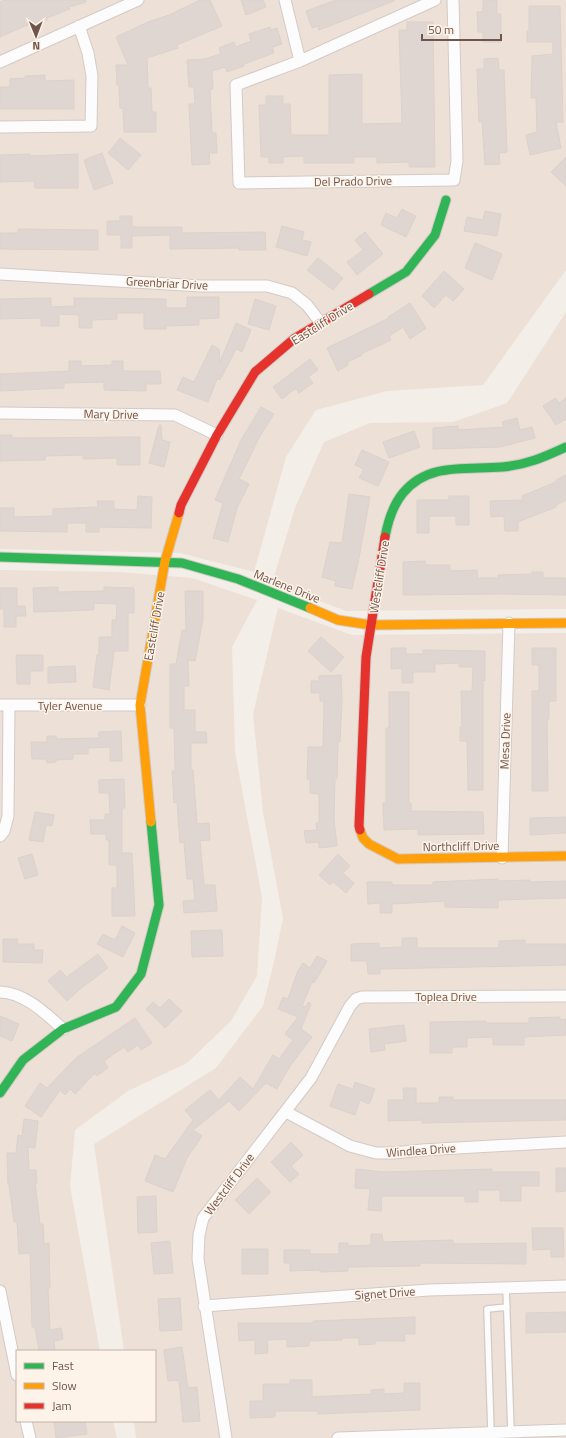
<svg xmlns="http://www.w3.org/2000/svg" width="566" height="1438" font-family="'Titillium Web',sans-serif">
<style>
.residential{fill:#ede0d6}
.building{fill:#e0d6d1;stroke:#dcd1cb}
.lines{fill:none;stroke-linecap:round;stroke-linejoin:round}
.lane-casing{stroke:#d2cac6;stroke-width:8}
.street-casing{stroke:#d2cac6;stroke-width:13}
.fast-casing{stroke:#d3cac4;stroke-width:11}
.slow-casing{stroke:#d3cac4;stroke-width:11}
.jam-casing{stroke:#d3cac4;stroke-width:11}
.lane{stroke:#fdfcfc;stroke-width:5.5}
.street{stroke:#fdfcfc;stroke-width:11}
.fast{stroke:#30b455;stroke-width:9}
.slow{stroke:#ff9f0a;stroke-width:9}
.jam{stroke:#e5322d;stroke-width:9}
.labels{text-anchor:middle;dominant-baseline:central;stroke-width:3;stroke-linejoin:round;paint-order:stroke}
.street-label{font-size:12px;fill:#6f554c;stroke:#fdf3e8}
</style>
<rect width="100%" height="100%" fill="#f4eee8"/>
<!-- residential -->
<path class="residential" d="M0 0H566V270L483 385 387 391 316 410 286 457 254 572 180 553 0 549Z
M566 312V609L346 611 272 583 295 508 324 442 370 423 453 422 507 403Z
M0 570 119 572 192 578 257 600 232 647 235 752 262 897 257 976 231 1021 187 1063 128 1091 75 1130 70 1186 100 1351H17V1421H113L117 1438H0Z
M278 608 352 635 566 633V1438H136L134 1421H155V1351H124L94 1144 216 1068 263 1006 274 962 283 918 263 812 253 714Z"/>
<!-- building -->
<path class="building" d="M5 0H86V2L69 7 70 9 47 18V20L25 26 0 37V2Z
M200 0H210L222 26 177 45 178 48 147 58 148 88H151L152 112H156V132H124L123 108H120L119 85H117L116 65H128L116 37 148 22 169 15Z
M241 0H263L266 7 246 15Z
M336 0H394V1L319 30 318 26 312 28 306 11Z
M483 0H497V14H501V42H483V32H478L477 12H483Z
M529 6H560L563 122H556L561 148 530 155 526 135 537 132 536 98H531L532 56 553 54V42H527V31H529Z
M407 22H433L435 167H409V162L377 163V157H354V163H304V156L283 157V163H269V157H261L259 105H266V96H283V104H290L291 135H329V75L362 74V124L402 123 399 30H407Z
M270 27 271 30 277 28 282 44 272 47 274 53 244 64V66L227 72 225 67 212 71 213 89H210L212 133H216L217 153H209L210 164 192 165 189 104H195L194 87H189L187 60 204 59 221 54 219 48 234 42 236 47 251 41 249 34Z
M498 58 499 70H504L507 152 499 153 500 164 485 165 482 121 479 122 477 69H484V59Z
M45 75V81L74 80V109H0V87H10V79L25 78V76Z
M120 138 141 155 128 170 108 153Z
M102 153 113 183 94 190 84 160Z
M30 154V156L78 154V188H35L34 181 0 182V155Z
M566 157V186L551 172Z
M402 209 416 216 406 237 381 225 386 213 397 218Z
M485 211 501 214 497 236 464 231 467 217 483 220Z
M120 216H132V227H182V233L265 232 266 250H239V248L170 249V235L132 236V248H121V235H107V221H120Z
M282 226 304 232 302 240 311 242 307 256 276 247Z
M18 229 98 230V250L0 249V233H18Z
M365 232 383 254 357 275 347 262 363 250 355 240Z
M475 243 502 254 492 280 465 268Z
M318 258 343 278 333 290 307 270Z
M444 271 464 289 453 301 446 295 434 308 422 296Z
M187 297H219V318L199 319V325L166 326V329H144V313H117V319L92 320V328H79V315L59 314V326H41V318L0 319V299L51 298V307L74 306V298L166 299V308H187Z
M255 299 276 306 269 330 248 324Z
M410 303 426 328 410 339 403 327 389 336 391 340 361 354 362 355 347 362 348 365 338 371 327 348 389 318 388 317Z
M236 323 251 330 242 352 236 349 220 380 217 379 208 402 177 390 183 377 194 382 212 345 219 349 220 362Z
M310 359 318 370 308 377 313 383 299 393 296 388 282 399 273 387Z
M69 361H81V366L112 365V361H123V371H160L161 384H146V391L104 390V382L64 383V388L0 391V374L69 371Z
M556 398 559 403 566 398V419L556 425 543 406Z
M261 407 274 414 260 436 239 479 249 484 237 508 228 542 213 538 223 503 215 500 242 438Z
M517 418 520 430 532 427 535 438 500 447 433 449V428L458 426V430L504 427 502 422Z
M159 425H161L162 440 170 442 164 467 149 463Z
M414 431 420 447 389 458 383 442Z
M0 435H12V438L140 437V465H117V458L83 459V455L45 456V460L0 461Z
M362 450 389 462 378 486 359 478 364 469 355 465Z
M566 475V500L556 505V507L518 522V531H505L504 516 491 517 490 501 523 500 522 496 556 482V480Z
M349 494 370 497 359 558 352 589 335 586 336 581 322 577 330 542 342 543Z
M138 496 152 497 151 528 99 527V532H86V523H67V532L0 531V508H14V517L53 516V509L98 507 97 501H114V509L137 510Z
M449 496H469V525H456V516H429V533H417V500H449Z
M425 561 426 565H450V571L477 570 478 578H498V575L532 574V572H543V578H566V595L499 594 403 595V562Z
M58 587V592L104 591V587L134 588V613H128V651H114L109 690 93 687 97 655H99V637H112V620H116L117 604 94 603V610L34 612 33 588Z
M0 588H17V606H25L26 616H16V627H4V609H0Z
M185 591H203V619L195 661 188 660 189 686H184V710H195V732H206L207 743H191V770H193L197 824 209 823 210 840 200 841 204 885H215L217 911 184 913 183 901 195 900 193 879H187L184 842 180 843 177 802 174 803 172 771H175L174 728H170V664H176L182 630 186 631Z
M321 637 344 657 331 672 308 651Z
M391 648H406V654H423V650L485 651V681L483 680V790H468L467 741H460V727H462L461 691H472L473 667H459V663L435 664V672H413V683H402V668L391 669Z
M532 648H556V701H549V719H547L548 791H532V691H539V665H532Z
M16 655H43V671H30V684H17Z
M75 666 76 682 48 683V667Z
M341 675 342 700 340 742H338L337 779H335L334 819 337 846 319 848V842L306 843 304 831 317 830 316 823H319V794L310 793V779H307L308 747H323L324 701H320V693H311V681H319V676Z
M389 692H409V803H411V811L483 812 484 834 418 835V829L384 830 383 803H386V728H389Z
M121 731 122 761H110V747L88 748V754H73V759L56 760V762L47 763 46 759H32L31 742H47V736H56V739L99 738V732Z
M124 779 125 808H122V853H132L135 916H112V888H117V865H109V840H106V834H91L90 820H105V814H110L109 793H99V780Z
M35 812 54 815 52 826 46 825 43 842 29 840Z
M566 817V833L530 835V818Z
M32 854 38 875 25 879 18 858Z
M338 854 350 866 343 873 354 883 346 893 333 882 330 885 319 875Z
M498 879V881L530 880V882L566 881V898L498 900V908L445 907V901L392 904V913H380V903L368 904 367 882H392V885H433V882Z
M122 926 135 933 123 957 97 944 103 934 115 940Z
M222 930 223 956 192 957 191 931Z
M402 938H417V948H499V941L525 940V944H566V965L380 969V974H368L367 961H351V944L379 943V948L402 947Z
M3 939H18L17 944H34V950H43L42 963 3 962Z
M98 954 108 968 80 989 67 1001 48 981 60 970 67 977Z
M317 956 327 961 314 983 312 982 302 1006 305 1007 309 1002 311 1004 301 1029 312 1037 290 1066 277 1089 266 1083 239 1111 229 1101 193 1130 202 1136 187 1158 173 1192 145 1181 155 1155 165 1159 193 1120 185 1110 210 1090 219 1100 240 1077 253 1089 273 1055 279 1059 293 1040 285 1034 298 1017 278 1009 283 997 288 999 297 973 303 963 310 968Z
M169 999 182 1011 165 1028 146 1009 153 1002 160 1008Z
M0 1016 19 1024 12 1041 0 1036Z
M560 1017V1020L566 1019V1035L524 1037V1045H493V1037L467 1038V1047H452V1053H430V1022L486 1021V1023H529V1018Z
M135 1018 152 1043 141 1050 138 1045 128 1052 124 1047 104 1061 108 1068 97 1076 95 1073 75 1094 70 1089 65 1095 60 1090 41 1117 25 1106 40 1083 47 1088 76 1058Z
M404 1025 406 1041 384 1044 385 1050 371 1052 369 1029Z
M355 1082 375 1089 369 1104 360 1100 355 1115 330 1106 338 1084 353 1089Z
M403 1088H416V1103H439V1097H453V1100H566V1120L422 1123V1120L388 1121V1100H404Z
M24 1119 38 1121 35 1148 28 1147 29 1170H36L37 1183H35L40 1224H43L44 1244 49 1243 50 1288H48L50 1330 61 1328 63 1339 54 1341 55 1351H39L35 1327H32L30 1253 19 1254 17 1222H14L9 1184H8L7 1153H16L18 1135 22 1136Z
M291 1142 303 1155 291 1166 299 1174 290 1182 271 1162Z
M556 1168H566V1191L556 1192Z
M356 1169 384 1172 492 1169V1172H539V1186H521V1201H500V1190H478V1202H465V1196H382L381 1211 368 1210 370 1189 355 1188Z
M257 1178 271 1192 249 1214 235 1200Z
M156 1196 157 1232 138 1233 137 1197Z
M532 1228H563L564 1257H551V1249L533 1250Z
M371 1234H382L383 1242 453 1240V1244L526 1243V1264L420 1263V1266L348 1267V1271L320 1272V1270L290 1271V1263H284V1250H310V1254H339V1243H348V1246L371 1245Z
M170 1241 173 1273 154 1274 151 1243Z
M242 1249H268V1274H242Z
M180 1298 182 1330 160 1331 158 1299Z
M566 1312V1332L526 1333V1313Z
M415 1317V1334H404L405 1341H375V1344L359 1345V1338H342V1340L309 1341V1346L287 1347V1339L267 1340 268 1353 255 1354V1340L239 1341 238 1323H313V1321Z
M182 1347 188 1388 197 1387 200 1421 183 1422 179 1380 168 1381 164 1350Z
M290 1380H312V1397L371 1394V1390L384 1389V1394L404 1393V1383H420V1410L318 1414V1411H275V1417L250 1418V1401H263V1384H290Z
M54 1421H85L87 1434 56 1438Z"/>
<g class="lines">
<defs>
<path id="lane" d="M506 1288 511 1431
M491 1432 487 1309 507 1307"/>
<path id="street" d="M285 0 300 61
M435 0 300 61 236 85 239 183 454 180 457 161 453 0
M0 62 138 0
M0 127 91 126 92 76 88 53 79 26
M0 274 201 286H267L292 293 307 305 320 322
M0 413 175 415 217 435
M0 705H140
M0 836 4 831 8 816 9 705
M502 858 509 623
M0 992C25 993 45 1013 63 1029
M286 1112 350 1146 376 1153H394L422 1150 566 1142
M0 1291 17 1375
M204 1306 429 1290 566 1286
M26 1421 30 1438
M226 1438 198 1259 199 1235 203 1218 311 1078 350 1006 356 999 362 997 566 996
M338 1438 566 1430"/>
<path id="fast" d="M369 294 406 272 435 235 446 200
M385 537C388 521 393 505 403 493 428 462 467 470 502 467 527 465 544 457 566 447
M0 557 182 563 238 579 310 608
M0 1093 23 1060 63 1029 116 1007 141 974 159 905 151 822"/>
<path id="slow" d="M310 608 338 620 371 625 566 623
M151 822 140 705 165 561 179 513
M360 830 363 838 369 844 398 859 566 856"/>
<path id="jam" d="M179 513 181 505 217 435 255 372 295 338 369 294
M360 830 359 826 366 657 385 537"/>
</defs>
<!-- lane casing -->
<use href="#lane" class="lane-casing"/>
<!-- street casing -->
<use href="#street" class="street-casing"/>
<!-- fast casing -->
<use href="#fast" class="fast-casing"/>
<!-- slow casing -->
<use href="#slow" class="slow-casing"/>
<!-- jam casing -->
<use href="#jam" class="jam-casing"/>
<!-- lane -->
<use href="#lane" class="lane"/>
<!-- street -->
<use href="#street" class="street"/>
<!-- fast -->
<use href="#fast" class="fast"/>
<!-- slow -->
<use href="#slow" class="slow"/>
<!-- jam -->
<use href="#jam" class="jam"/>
</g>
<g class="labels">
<!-- street labels -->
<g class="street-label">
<text transform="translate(353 181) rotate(-1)">Del Prado Drive</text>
<text transform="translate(167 283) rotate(3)">Greenbriar Drive</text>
<text transform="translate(322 323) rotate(-32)">Eastcliff Drive</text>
<text transform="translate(111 414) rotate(1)">Mary Drive</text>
<text transform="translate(379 577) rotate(-81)">Westcliff Drive</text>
<text transform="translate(287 586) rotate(22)">Marlene Drive</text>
<text transform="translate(154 626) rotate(-80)">Eastcliff Drive</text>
<text x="70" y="705">Tyler Avenue</text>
<text transform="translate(505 741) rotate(-88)">Mesa Drive</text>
<text transform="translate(461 846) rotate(-1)">Northcliff Drive</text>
<text x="446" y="996">Toplea Drive</text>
<text transform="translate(421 1150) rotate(-4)">Windlea Drive</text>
<text transform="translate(229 1184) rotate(-53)">Westcliff Drive</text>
<text transform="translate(385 1293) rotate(-4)">Signet Drive</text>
</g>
</g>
<!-- legend -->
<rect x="16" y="1350" width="140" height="72" fill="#fdf3e8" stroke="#c4b4aa"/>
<rect x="24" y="1363" width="20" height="6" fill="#30b455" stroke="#c4b4aa"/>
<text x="52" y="1370" font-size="12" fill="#6f554c">Fast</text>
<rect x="24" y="1383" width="20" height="6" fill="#ff9f0a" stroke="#c4b4aa"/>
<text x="52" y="1390" font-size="12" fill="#6f554c">Slow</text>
<rect x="24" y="1403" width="20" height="6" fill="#e5322d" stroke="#c4b4aa"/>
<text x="52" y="1410" font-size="12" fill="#6f554c">Jam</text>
<!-- north arrow -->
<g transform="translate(36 36) rotate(179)" stroke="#fdf3e8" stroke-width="3" paint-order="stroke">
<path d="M0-3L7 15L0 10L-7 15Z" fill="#6f554c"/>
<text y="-6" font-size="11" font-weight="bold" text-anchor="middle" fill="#6f554c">N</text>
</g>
<!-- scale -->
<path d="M422 34v6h79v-6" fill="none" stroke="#6f554c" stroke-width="2"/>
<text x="428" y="34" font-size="12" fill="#6f554c" stroke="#fdf3e8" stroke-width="3" paint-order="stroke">50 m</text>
</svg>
